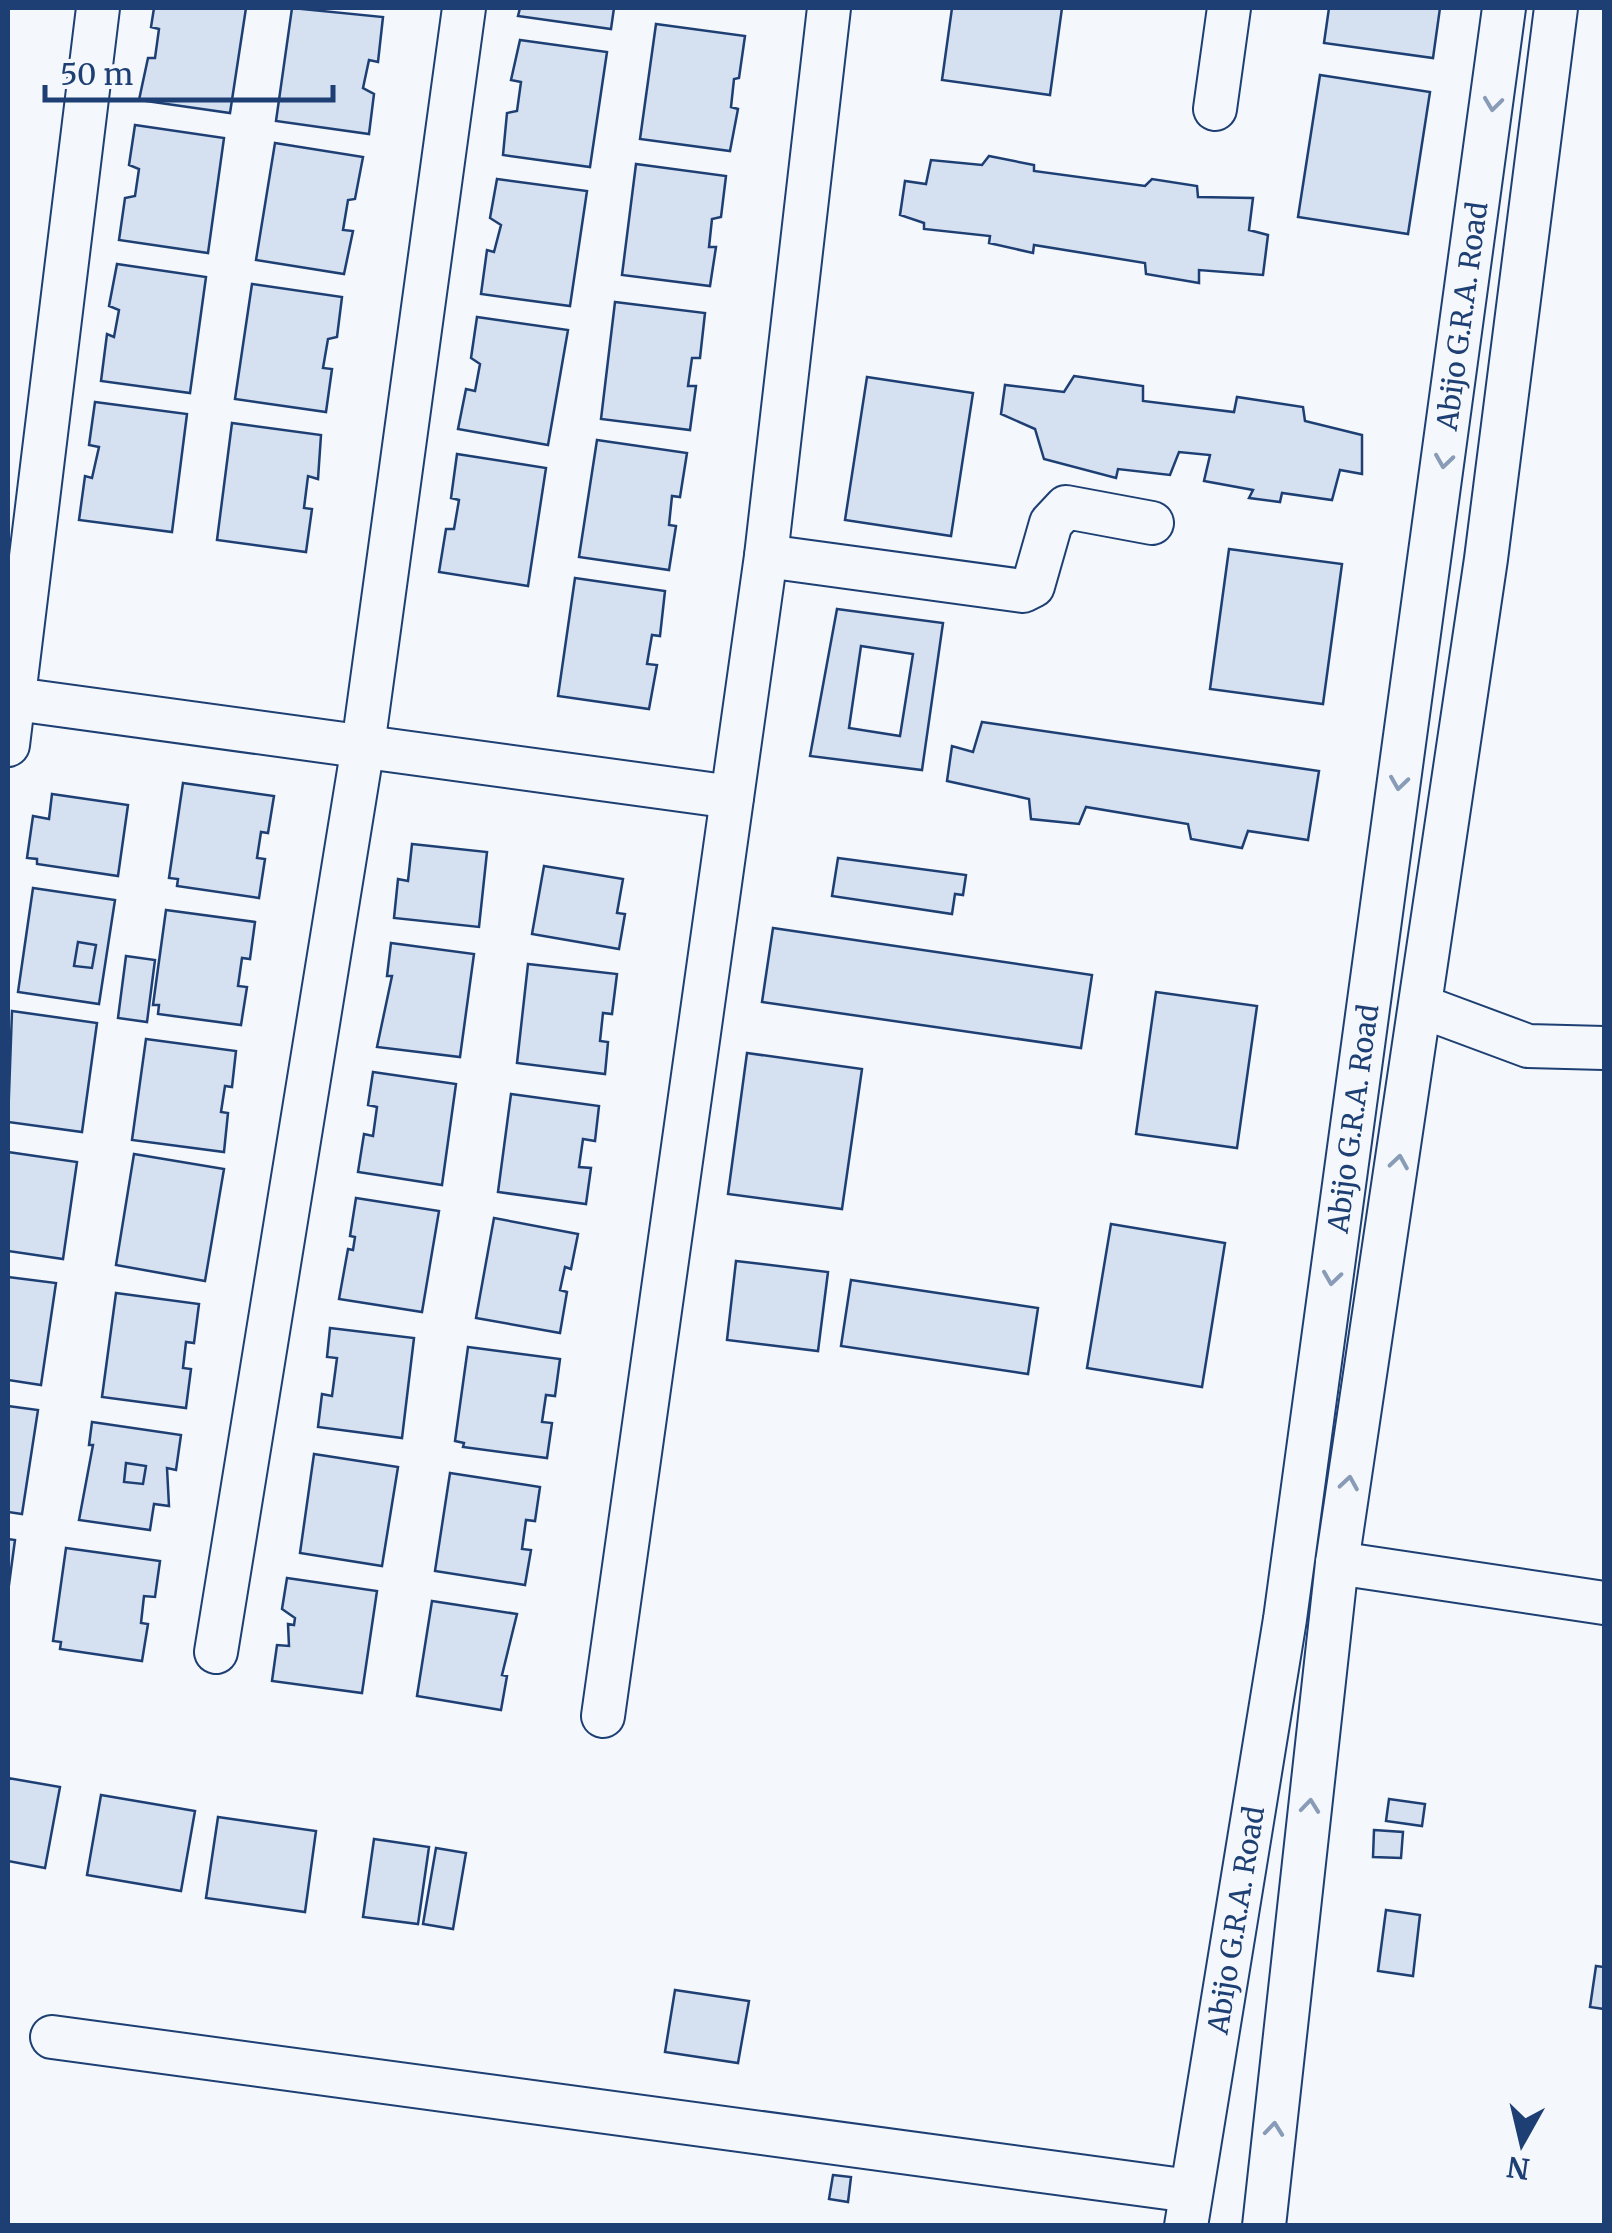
<svg xmlns="http://www.w3.org/2000/svg" width="1612" height="2233" font-family="Merriweather,serif">
<style>
.building{fill:#d5e0f0;stroke:#1d3f73;stroke-width:2.5;fill-rule:evenodd}
.lines{fill:none;stroke-linecap:round;stroke-linejoin:round}
.minor-casing{stroke:#1d3f73;stroke-width:46}
.minor{stroke:#f4f7fb;stroke-width:42}
.oneway{stroke:#889bb7}
.labels{text-anchor:middle;dominant-baseline:central;stroke-width:8;stroke-linejoin:round;paint-order:stroke}
.street-label{font-size:28px;fill:#1d3f73;stroke:#f4f7fb}
</style>
<rect width="100%" height="100%" fill="#f4f7fb"/>
<!-- building -->
<path class="building" d="M154 8H246L230 113 139 100 148 58H155L159 29 151 27Z
M292 8 383 17 378 62 369 60 363 88 374 94 369 134 276 121Z
M520 8H614L611 29 518 16Z
M952 8H1062L1050 95 942 80Z
M1329 8H1440L1433 58 1324 43Z
M656 24 745 36 739 78 734 79 731 107 738 109 730 151 640 139Z
M520 40 607 52 590 167 503 155 507 113 517 111 521 82 511 80Z
M1320 75 1430 92 1408 234 1298 217Z
M135 125 224 138 208 253 119 240 125 198 135 196 139 169 129 165Z
M275 143 363 157 355 199 348 200 343 230 353 231 344 274 256 260Z
M989 156 1034 165V171L1145 186 1152 179 1197 186 1198 197 1253 198 1249 230 1268 235 1263 275 1199 270V283L1146 274 1145 263 1034 245 1033 253 989 243 990 236 924 229V223L900 215 905 181 926 184 931 160 982 165Z
M636 164 726 176 721 217 712 219 709 247H716L710 286 622 275Z
M497 179 587 191 570 306 481 294 487 250 494 252 501 225 490 218Z
M117 264 206 277 190 393 101 381 107 334 114 337 119 310 109 306Z
M252 284 342 297 337 337 328 339 323 368 332 369 326 412 235 399Z
M615 302 705 313 700 358H692L688 386H696L690 430 601 419Z
M477 317 568 330 548 445 458 429 466 389 475 391 480 364 471 358Z
M1074 376 1143 386V401L1234 412 1237 397 1303 407 1305 421 1362 435V474L1340 470 1332 500 1282 493 1280 502 1249 498 1253 490 1204 481 1210 455 1179 452 1170 475 1118 469 1116 478 1044 459 1035 429 1001 414 1005 385 1064 392Z
M867 377 973 393 951 536 845 520Z
M95 402 187 414 172 532 79 520 85 476 92 478 99 447 89 445Z
M232 423 321 435 318 479 308 476 304 508 312 509 306 552 217 540Z
M597 440 687 453 680 497 672 496 669 525 676 526 669 570 579 557Z
M457 454 546 468 528 586 439 572 446 529H454L459 500 451 498Z
M1229 549 1342 564 1323 704 1210 689Z
M575 578 665 591 660 636 652 635 647 664 657 665 649 709 558 696Z
M837 609 943 623 922 770 810 756ZM861 646 913 654 900 736 849 728Z
M982 722 1319 771 1308 840 1248 831 1242 848 1191 839 1188 824 1086 807 1079 824 1031 819 1029 799 947 781 952 746 973 752Z
M183 783 274 796 268 833 261 832 257 858 265 859 259 898 177 886 178 879 169 878Z
M52 794 128 805 118 876 37 864V859L27 858 33 816 49 819Z
M412 844 487 852 479 927 394 918 398 879 408 881Z
M838 858 966 875 963 895 955 894 952 914 832 896Z
M544 866 623 879 617 913 625 914 619 949 532 934Z
M33 888 115 900 99 1004 18 992ZM78 942 96 945 92 968 74 966Z
M166 910 255 922 250 959 242 958 238 986 247 987 241 1025 158 1014 159 1005H153Z
M773 928 1092 975 1081 1048 762 1002Z
M78 942 96 945 92 968 74 966Z
M391 943 474 954 460 1057 377 1047 392 976H387Z
M126 956 155 960 147 1022 118 1018Z
M528 964 617 974 612 1014 603 1013 600 1041 608 1042 605 1074 517 1063Z
M1156 992 1257 1006 1237 1148 1136 1134Z
M12 1011 97 1023 82 1132 8 1122Z
M146 1039 236 1051 232 1087 225 1086 221 1112 228 1113 224 1152 132 1140Z
M747 1053 862 1069 842 1209 728 1194Z
M373 1072 456 1084 442 1185 358 1172 364 1134 373 1136 377 1107 368 1105Z
M511 1094 599 1106 595 1141 583 1139 579 1167 591 1168 586 1204 498 1192Z
M8 1152 77 1162 63 1259 8 1251Z
M134 1154 224 1169 205 1281 116 1265Z
M356 1198 439 1211 422 1312 339 1299 348 1249 353 1250 355 1237 350 1236Z
M494 1218 578 1234 571 1269 565 1267 560 1290 567 1292 560 1333 476 1318Z
M1111 1224 1225 1243 1202 1387 1087 1368Z
M736 1261 828 1272 818 1351 727 1340Z
M8 1277 56 1283 41 1385 8 1380Z
M851 1280 1038 1308 1028 1374 841 1346Z
M116 1293 199 1304 194 1343 186 1342 183 1368 191 1369 186 1408 102 1397Z
M330 1328 414 1338 402 1438 318 1427 322 1394 332 1396 337 1358 327 1357Z
M468 1347 560 1359 555 1396 546 1395 542 1422 552 1423 547 1458 463 1447 464 1443 455 1441Z
M8 1406 38 1410 22 1514 8 1512Z
M92 1422 181 1435 176 1470 167 1468 169 1506 154 1504 150 1530 79 1520 93 1445H89ZM126 1463 146 1466 143 1484 124 1482Z
M314 1454 398 1467 382 1566 300 1553Z
M126 1463 146 1466 143 1484 124 1482Z
M450 1473 540 1487 535 1521 526 1520 522 1549 531 1550 525 1585 435 1571Z
M8 1539 15 1540 8 1592Z
M66 1548 160 1561 155 1597 144 1596 141 1623 148 1624 142 1661 60 1649 61 1642 53 1641Z
M287 1578 377 1591 362 1693 272 1681 277 1645 289 1646 288 1624 294 1625 295 1618 282 1609Z
M432 1601 517 1614 502 1675 507 1676 501 1710 417 1696Z
M8 1778 60 1787 45 1868 8 1861Z
M101 1795 195 1811 181 1891 87 1875Z
M1389 1799 1425 1804 1422 1826 1386 1821Z
M218 1817 316 1831 305 1912 206 1898Z
M1374 1830 1403 1832 1401 1858 1373 1857Z
M374 1839 429 1847 418 1924 363 1917Z
M436 1848 466 1853 453 1929 423 1924Z
M1386 1910 1420 1915 1413 1976 1378 1971Z
M1596 1966 1604 1967V2009L1590 2007Z
M675 1990 749 2001 738 2063 665 2052Z
M833 2175 851 2177 848 2202 829 2199Z"/>
<g class="lines">
<defs>
<g id="minor">
<path d="M1215 109 1229 8"/>
<path d="M766 556 1023 591 1033 586 1051 523 1066 507 1152 523"/>
<path d="M8 698 732 797"/>
<path d="M8 745 98 8"/>
<path d="M1423 1007 1528 1046 1604 1048"/>
<path d="M1337 1563 1604 1603"/>
<path d="M216 1652 363 746 464 8"/>
<path d="M603 1716 766 556 829 8"/>
<path d="M52 2037 1190 2191"/>
<path id="s1" d="M1186 2226 1285 1619 1504 8"/>
<path d="M1264 2226 1337 1563 1486 559 1556 8"/>
</g>
</defs>
<!-- minor casing -->
<use href="#minor" class="minor-casing"/>
<!-- minor -->
<use href="#minor" class="minor"/>
</g>
<!-- one-way arrows -->
<defs><path id="oneway-chevron" d="M-2-3.5L2.5 0L-2 3.5" fill="none" stroke-width="1.6" stroke-linecap="round" stroke-linejoin="round" transform="scale(2.5)"/></defs>
<g class="oneway">
<use href="#oneway-chevron" transform="translate(1493 104) rotate(97)"/>
<use href="#oneway-chevron" transform="translate(1444 461) rotate(98)"/>
<use href="#oneway-chevron" transform="translate(1399 783) rotate(98)"/>
<use href="#oneway-chevron" transform="translate(1399 1162) rotate(-81)"/>
<use href="#oneway-chevron" transform="translate(1332 1278) rotate(98)"/>
<use href="#oneway-chevron" transform="translate(1349 1483) rotate(-81)"/>
<use href="#oneway-chevron" transform="translate(1310 1806) rotate(-84)"/>
<use href="#oneway-chevron" transform="translate(1274 2129) rotate(-84)"/>
</g>
<g class="labels">
<!-- street labels -->
<g class="street-label">
<text stroke="none"><textPath href="#s1" startOffset="1930">Abijo G.R.A. Road</textPath></text>
<text stroke="none"><textPath href="#s1" startOffset="1120">Abijo G.R.A. Road</textPath></text>
<text stroke="none"><textPath href="#s1" startOffset="310">Abijo G.R.A. Road</textPath></text>
</g>
</g>
<!-- border -->
<rect width="1612" height="2233" fill="none" stroke="#1d3f73" stroke-width="20"/>
<!-- north arrow -->
<g transform="translate(1522 2143) rotate(188)" stroke="#f4f7fb" stroke-width="8" paint-order="stroke">
<path d="M0-8L18 38L0 25L-18 38Z" fill="#1d3f73"/>
<text y="-15" font-size="28" font-weight="bold" text-anchor="middle" fill="#1d3f73">N</text>
</g>
<!-- scale -->
<path d="M45 85v15h288v-15" fill="none" stroke="#1d3f73" stroke-width="5"/>
<text x="60" y="85" font-size="30" fill="#1d3f73" stroke="#f4f7fb" stroke-width="8" paint-order="stroke">50 m</text>
</svg>
